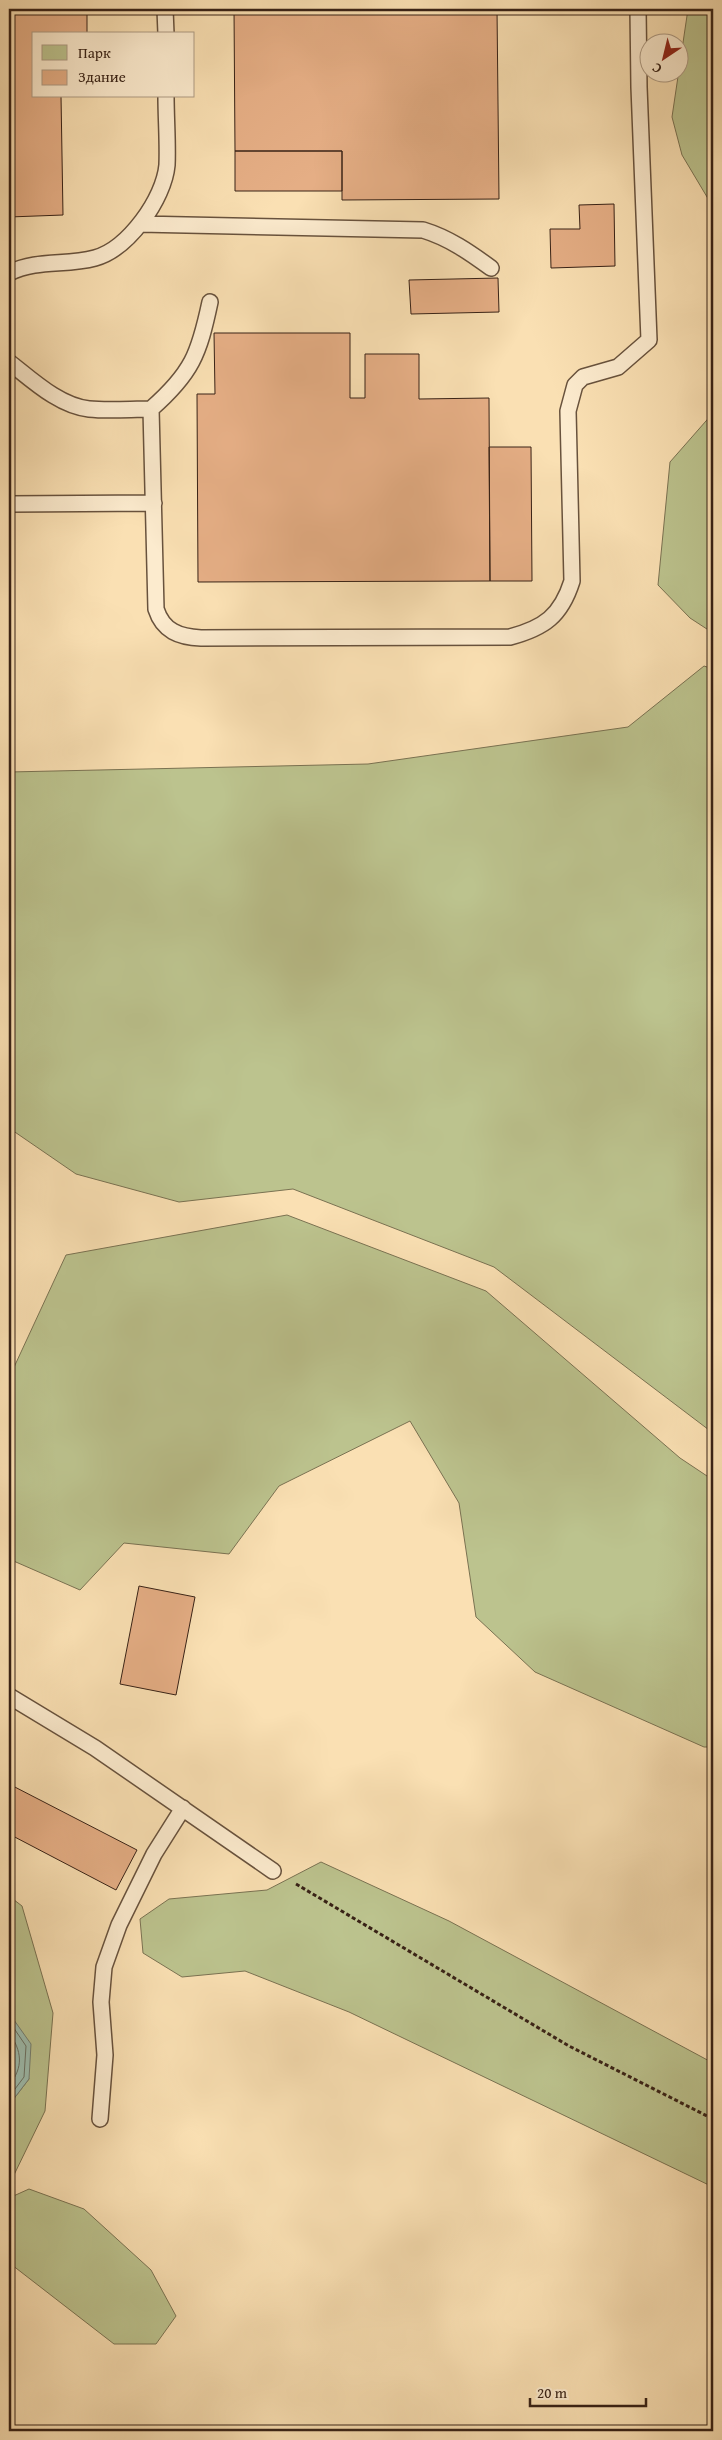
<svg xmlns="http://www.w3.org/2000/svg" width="722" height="2440" font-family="'Gentium Book Plus',serif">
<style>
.green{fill:#bcc38e;stroke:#7a7252}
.water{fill:#9ebdae;stroke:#757f71}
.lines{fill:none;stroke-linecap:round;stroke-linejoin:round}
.shore{stroke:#6b7062;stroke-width:1}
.building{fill:#e5ae85;stroke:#382216}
.service-casing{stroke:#68523d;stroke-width:18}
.path{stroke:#382216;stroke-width:3;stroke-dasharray:4 2.5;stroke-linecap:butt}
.service{stroke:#fcebce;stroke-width:15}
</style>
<rect width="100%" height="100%" fill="#fae0b3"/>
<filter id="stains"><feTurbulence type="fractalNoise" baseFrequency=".004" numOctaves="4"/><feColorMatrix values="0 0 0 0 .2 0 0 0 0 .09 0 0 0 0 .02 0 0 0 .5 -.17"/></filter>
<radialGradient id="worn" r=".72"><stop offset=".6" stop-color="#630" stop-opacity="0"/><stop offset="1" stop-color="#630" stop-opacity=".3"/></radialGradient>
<!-- green -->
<path class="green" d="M688 9H713V207L682 155 672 117Z
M713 413V633L690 618 658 585 670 462Z
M704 666 713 669V1433L494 1267 293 1189 179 1202 76 1174 9 1128V772L368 764 628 727Z
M287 1215 486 1291 680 1458 713 1480V1747H704L535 1672 476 1617 459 1503 410 1421 279 1486 229 1554 124 1543 80 1590 9 1559V1378L66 1255Z
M321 1862 449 1921 713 2063V2187L349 2012 245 1971 182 1977 143 1953 140 1919 169 1899 267 1890Z
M9 1896 22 1906 53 2013 45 2111 12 2179 9 2180V2105L29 2079 9 2013Z
M29 2189 84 2209 151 2270 176 2316 156 2344H114L12 2265 9 2259V2198Z"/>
<!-- water -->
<path class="water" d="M9 2013 31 2044 29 2079 9 2105Z"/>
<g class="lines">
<!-- shore -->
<path class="shore" d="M9 2021 26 2046 24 2077 9 2097
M9 2032C22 2052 24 2066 9 2086"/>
</g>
<!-- building -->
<path class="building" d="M9 9H87V34H34V96H61L63 215 9 217Z
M234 9H497L499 199 342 200V151H235Z
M235 151H342V191H235Z
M614 204 615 266 551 268 550 229H580L579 205Z
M498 278 499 312 411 314 409 280Z
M214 333H350V398H365V354H419V399L489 398 490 581 198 582 197 394H215Z
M489 447H531L532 581H490Z
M139 1586 195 1597 176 1695 120 1684Z
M9 1784 137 1850 116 1890 9 1834Z"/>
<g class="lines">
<defs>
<path id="service" d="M165 9 166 34
M140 224 423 230C449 238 469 252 491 268
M9 273C38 259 65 266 95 258 128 249 164 199 167 165 168 143 166 119 166 96
M210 302C199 354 192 373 151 409L156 609C163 631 179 637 201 638L510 637C544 628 561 616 572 581L568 411 575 385 583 377 618 367 649 340 639 87 638 9
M9 362C31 379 59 406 89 409 109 411 131 409 151 409
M9 504 154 503
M9 1696 95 1748 273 1871
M100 2119 105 2055 101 2002 104 1967 119 1925 154 1854 183 1808"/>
</defs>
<!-- service casing -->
<use href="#service" class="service-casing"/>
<!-- path -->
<path class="path" d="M296 1884 569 2046 713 2119"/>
<!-- service -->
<use href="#service" class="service"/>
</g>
<!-- margin -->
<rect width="722" height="2440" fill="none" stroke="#fae0b3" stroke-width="30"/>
<rect x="10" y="10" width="702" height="2420" fill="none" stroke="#382216" stroke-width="2.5"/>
<rect x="15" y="15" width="692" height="2410" fill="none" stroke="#382216"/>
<!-- legend -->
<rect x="32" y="32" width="162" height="65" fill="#fcebce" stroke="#ae9b84"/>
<rect x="42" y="45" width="25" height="15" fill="#bcc38e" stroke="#ae9b84"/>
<text x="78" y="58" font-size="15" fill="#382216">Парк</text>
<rect x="42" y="70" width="25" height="15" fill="#e5ae85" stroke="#ae9b84"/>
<text x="78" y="82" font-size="15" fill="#382216">Здание</text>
<!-- north arrow -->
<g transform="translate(664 58) rotate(215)"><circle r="24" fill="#fcebce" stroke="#ae9b84"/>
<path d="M0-4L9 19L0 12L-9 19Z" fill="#8f2418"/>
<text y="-8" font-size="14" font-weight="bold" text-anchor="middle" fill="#382216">С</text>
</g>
<!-- scale -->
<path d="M530 2398v8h116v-8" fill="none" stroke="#382216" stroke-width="2.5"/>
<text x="537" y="2398" font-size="15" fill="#382216" stroke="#fcebce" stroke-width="4" paint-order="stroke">20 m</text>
<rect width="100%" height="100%" filter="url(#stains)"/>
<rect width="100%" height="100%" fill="url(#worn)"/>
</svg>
